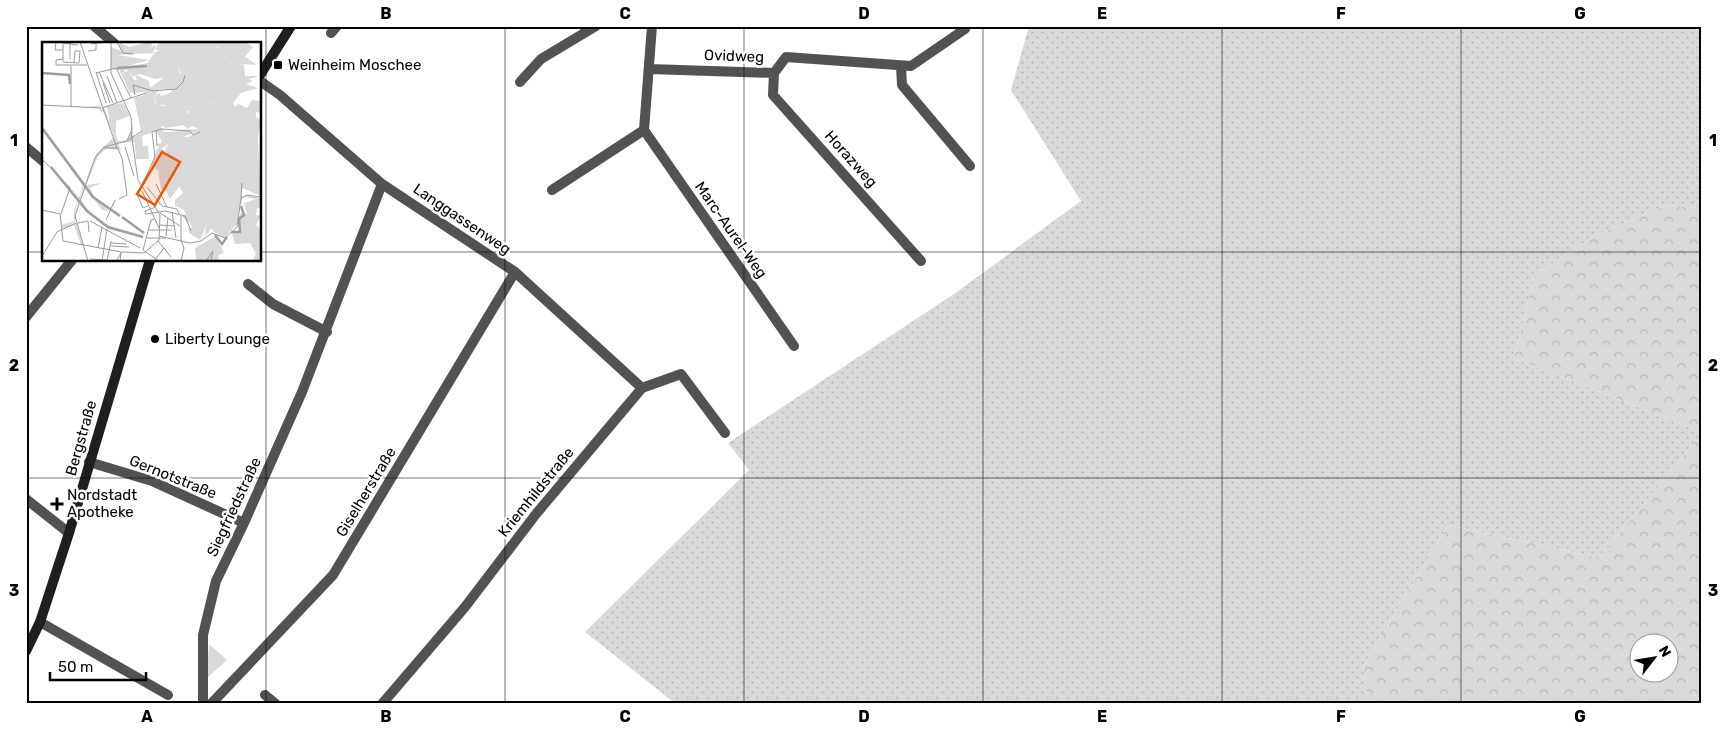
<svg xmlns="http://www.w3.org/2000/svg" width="1727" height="730" font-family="Rubik,sans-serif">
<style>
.grass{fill:#d9d9d9}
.forest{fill:url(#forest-crowns);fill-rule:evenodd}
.garden{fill:url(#garden-dots)}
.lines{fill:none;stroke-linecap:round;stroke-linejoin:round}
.street{stroke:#525252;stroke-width:10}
.secondary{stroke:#1f1f1f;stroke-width:10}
.grid{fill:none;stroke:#000;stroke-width:1;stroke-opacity:0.55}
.poi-dot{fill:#000;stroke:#fff;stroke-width:2}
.labels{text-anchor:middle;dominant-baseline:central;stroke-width:5;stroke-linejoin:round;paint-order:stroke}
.street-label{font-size:15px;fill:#000;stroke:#fff}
.poi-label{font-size:15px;fill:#000;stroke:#fff;text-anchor:start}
.inset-river{fill:none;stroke:#a0a0a0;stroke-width:2.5}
.inset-road{fill:none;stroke:#999;stroke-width:1}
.view{fill:#e8590c;fill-opacity:0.15;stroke:#e8590c;stroke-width:2.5}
.inset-edge{fill:none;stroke:#000;stroke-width:2.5}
.neatline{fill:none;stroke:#000;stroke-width:2}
.grid-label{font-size:16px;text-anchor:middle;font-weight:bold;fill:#000}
</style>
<defs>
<pattern id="forest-crowns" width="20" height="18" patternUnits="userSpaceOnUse" patternTransform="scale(1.25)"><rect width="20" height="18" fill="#d9d9d9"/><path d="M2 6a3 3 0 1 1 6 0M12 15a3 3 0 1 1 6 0" fill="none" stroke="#b8b8b8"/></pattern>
<pattern id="garden-dots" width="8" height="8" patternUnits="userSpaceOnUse" patternTransform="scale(1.25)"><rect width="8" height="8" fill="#d9d9d9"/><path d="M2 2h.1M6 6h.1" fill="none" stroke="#b8b8b8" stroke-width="1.8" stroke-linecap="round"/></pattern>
</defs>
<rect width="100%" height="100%" fill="#fff"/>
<!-- grass -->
<path class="grass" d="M209 644 227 660 207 678Z"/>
<!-- forest -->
<path class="forest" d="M1666 205 1701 208V432L1514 358 1534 276 1594 236Z
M1701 435V704H1368L1363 667 1448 525 1599 558ZM1640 642H1670V672H1640Z"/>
<!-- garden -->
<path class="garden" d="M1029 26H1701V208L1666 205 1594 236 1534 276 1514 358 1701 432V435L1599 558 1448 525 1363 667 1368 704H676L585 632 749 470 728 443 954 294 1081 201 1011 90Z"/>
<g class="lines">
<!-- street -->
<path class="street" d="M94 26 115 44
M652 26 644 130 794 346
M331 33 337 26
M901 66 902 85 970 166
M649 69 774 73 786 57 911 66 965 29
M774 73 773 95 921 261
M260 81 280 95 382 184 515 272 642 388
M520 82 541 59 596 26
M26 147 44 162
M552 190 644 130
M248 284 273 304 327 332
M26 317 72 260
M89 462 152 481 244 523
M26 499 69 533
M40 622 168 695
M265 695 276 704
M203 704V635L216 581 244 523 302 392 382 184
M211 704 333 575 515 272
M382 704 465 607 536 514 642 388 681 374 725 433"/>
<!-- secondary -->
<path class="secondary" d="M260 75 291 26
M26 651 40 622 69 533 150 260"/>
</g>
<!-- grid -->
<path class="grid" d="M266 26V704M505 26V704M744 26V704M983 26V704M1222 26V704M1461 26V704M26 252H44M260 252H1701M26 478H1701"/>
<!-- markers -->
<g class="poi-dot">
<rect x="273" y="60" width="10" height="10" rx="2.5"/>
<circle cx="155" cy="339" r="5"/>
<path d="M54.5 496.5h5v5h5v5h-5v5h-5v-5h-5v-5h5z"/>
</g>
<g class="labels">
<!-- street labels -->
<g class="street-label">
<text transform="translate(734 56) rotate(2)">Ovidweg</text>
<text transform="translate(851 159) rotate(48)">Horazweg</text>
<text transform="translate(462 219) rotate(34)">Langgassenweg</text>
<text transform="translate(731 230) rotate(55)">Marc-Aurel-Weg</text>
<text transform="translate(81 438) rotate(-74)">Bergstraße</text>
<text transform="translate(173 477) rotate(22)">Gernotstraße</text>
<text transform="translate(366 492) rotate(-59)">Giselherstraße</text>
<text transform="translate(536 492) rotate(-51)">Kriemhildstraße</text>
<text transform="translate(234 507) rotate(-65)">Siegfriedstraße</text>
</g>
<!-- poi labels -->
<g class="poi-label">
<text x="288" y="65">Weinheim Moschee</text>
<text x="165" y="339">Liberty Lounge</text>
<text x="67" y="495">Nordstadt<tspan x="67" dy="17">Apotheke</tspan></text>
</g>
</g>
<!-- overview -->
<g transform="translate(42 42)">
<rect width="219" height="219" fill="#fff"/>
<path d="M172 4 188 11 192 16 202 14 215 23 199 22 194 27 182 13 171 18ZM136 25 138 32 151 26 142 34 138 47 131 45 130 42 128 46 105 49 95 41 94 33 107 39 108 46ZM130 48V56L119 58V64L145 65 148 59 145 70 148 72 164 65V61L173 59 172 67 160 89 133 97 119 107 114 102 119 101V95L137 88 157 87 150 84 145 87 142 83 123 86 116 81 121 77 117 74 128 72 116 66 112 56 117 50 119 54 128 51ZM61 63 57 66 62 65 67 78V73L76 99 86 98 90 86 88 72 92 95 101 90 100 94 91 96H92L93 100 76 101 79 108 64 107 56 114 44 143 60 141 48 146 52 155 67 169 60 168 43 145 38 156 48 171 67 186 92 193 66 187 47 171 40 161H36L35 167 36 156 33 172V180L27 183 38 180 35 182 41 203 50 205 39 203 32 183 20 187V197L19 173 20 183 32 179V168L36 155 0 115 37 155 44 141 37 153 41 143 0 88V84L43 141 54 112 72 95 63 71 59 70 56 65H44Z" fill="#d9d9d9"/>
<path d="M117 0H203L211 5 203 15 194 17 174 4 171 12V17L176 12 182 13 194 27 196 21 202 23 203 34H216L207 37 211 39 204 42 216 46 199 51 191 61 193 65 196 62 205 66 210 58 219 59V71L214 70V75L219 78 216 96 219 154 200 146 195 182 182 196 172 190 170 186 162 195 166 175 164 171 154 170 146 181 140 174 144 172 141 167 133 164V158L141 151 131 134 130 117 124 118 126 110 123 107 133 93 146 95 159 89 160 78 171 67 173 59 164 61V66L149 74 143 64 139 68 114 61V59L130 56V48L117 47 112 56 113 61 131 72 117 74 122 78 117 81 121 82 119 86 123 90H133L119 98 114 89 100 94 92 56 104 52 102 49 104 47 128 46 130 41 134 45 139 40 138 47 142 34 151 26 140 34 136 25 130 35 113 37 98 32 89 35 92 28H83L81 31 77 26 106 21 112 11 118 8H113ZM205 153 219 156V166H215L214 173 219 174 214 183 219 188V219H210L214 212 208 201 193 202 190 192 186 193 197 190V175L200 169 205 173 202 161 214 157 201 155 198 165 199 156ZM174 194 182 211 176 213 178 219H154L153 206Z" fill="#d9d9d9"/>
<path d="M100 94 101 104H106L107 117H94L92 96Z" fill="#d9d9d9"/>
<path d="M113 73 121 77 119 86 108 85 104 88 101 76Z" fill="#d9d9d9"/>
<path d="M76 0 87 5 107 0H111L109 5 114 3 111 11 76 13 107 18 78 26 81 31 93 25 91 32H88L92 38 99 39 96 41 104 47 102 50 88 51 77 28 69 27V5L79 9ZM81 61 88 74 74 79V94L64 64ZM116 105 127 110 124 118 130 117 131 134 139 142 128 157 122 146 119 147 116 129 109 123ZM151 168 166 170 168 174 158 198 147 191 146 186H151L147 180Z" fill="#d9d9d9"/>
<path class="inset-river" d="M75 26 105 24M0 31 27 33 28 42M0 86 51 155 78 174M9 125 45 169 66 185 101 195M80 175 102 191M189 190H198L197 177 202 173 199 164M173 193 180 202 185 195"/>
<path class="inset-road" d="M14 0 36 3M14 0 13 8H21M28 0V17M38 0 71 95M69 0V31L89 75 90 87 85 99M75 0 81 11 91 12M49 2 64 0M46 9 54 8V0M21 17 14 18V23H45M21 19V2M21 20 37 21 38 9H33L32 20M29 24V65M54 30 64 61M57 30 71 61M54 31 74 26 89 56M65 34 75 61M61 41 68 61M93 53 91 43 111 49 134 47 141 40 143 33M0 63 59 66M60 66 104 51M114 89 115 104M75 105 80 116 85 153 77 157M83 105 92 134M61 106H75L71 95M0 117 28 146 19 172M114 142 125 165M100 143 113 115 110 90 119 87 148 89 151 93 158 90M105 145 120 164 135 167 137 172M100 149 117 186M95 152 101 166 106 164M199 156 200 141M114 165 103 169 104 172 123 169 143 174 149 189M0 168 18 172 21 199 79 210 78 219M130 170 134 196M118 171 138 184M139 174V198M112 177 109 178 101 208 117 219M64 178 73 158M48 179 98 206M36 181 46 179 47 190M118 183 133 184M107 188H130M117 194 148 201 159 199 170 191 183 196 195 185 199 156 205 153 219 155M124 194 126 176M105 196H124M116 199 129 215M69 201 84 202M69 204 87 205M56 206 60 185M0 214 15 190 34 181M48 217 65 218M46 219 33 174 53 116 62 105 85 99 100 89M60 219 65 187M65 219 69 199M74 219 80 210 102 211 117 198 118 173 96 138 89 90M112 219 122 206M139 219 142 206 139 198M164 219 171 209 169 219"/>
<path class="view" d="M120 110 138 120 113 163 95 152Z"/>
<rect width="219" height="219" class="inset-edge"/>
</g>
<!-- border -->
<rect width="1727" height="730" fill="none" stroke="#ffffff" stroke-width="55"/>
<!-- north arrow -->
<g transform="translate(1654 658) rotate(59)"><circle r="24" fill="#ffffff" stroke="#999999"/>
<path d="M0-4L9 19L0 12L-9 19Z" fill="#000000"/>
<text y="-8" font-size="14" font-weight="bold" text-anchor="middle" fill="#000000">N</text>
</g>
<!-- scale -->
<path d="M50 672v8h96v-8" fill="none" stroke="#000000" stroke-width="2.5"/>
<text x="58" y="672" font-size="15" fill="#000000" stroke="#ffffff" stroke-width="4" paint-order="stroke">50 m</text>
<rect x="28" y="28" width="1672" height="674" class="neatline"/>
<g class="grid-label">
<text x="147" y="19">A</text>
<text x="386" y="19">B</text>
<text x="625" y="19">C</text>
<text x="864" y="19">D</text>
<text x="1102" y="19">E</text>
<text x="1341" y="19">F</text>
<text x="1580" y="19">G</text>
<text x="14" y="146">1</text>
<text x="1713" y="146">1</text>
<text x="14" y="371">2</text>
<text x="1713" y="371">2</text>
<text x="14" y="596">3</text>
<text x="1713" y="596">3</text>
<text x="147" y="722">A</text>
<text x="386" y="722">B</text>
<text x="625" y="722">C</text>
<text x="864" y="722">D</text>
<text x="1102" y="722">E</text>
<text x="1341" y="722">F</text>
<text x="1580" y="722">G</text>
</g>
</svg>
